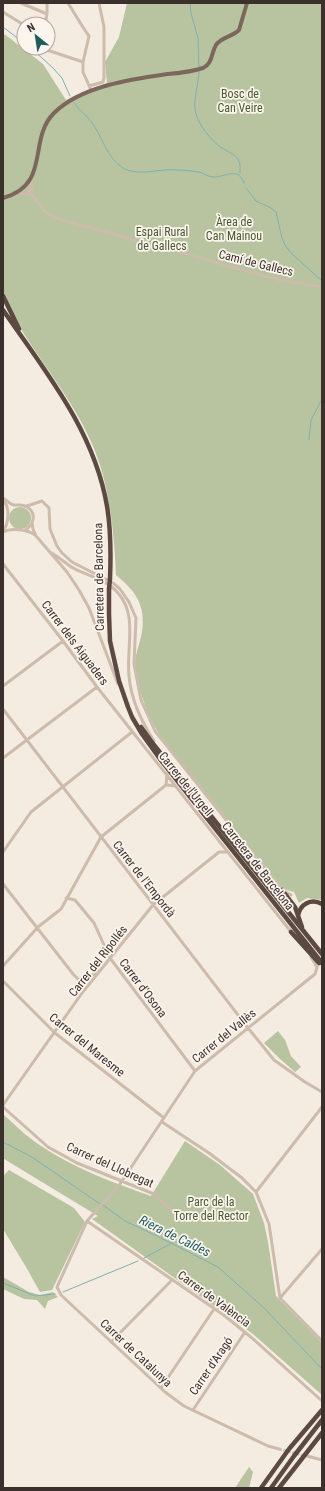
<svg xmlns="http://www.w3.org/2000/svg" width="325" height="1491" font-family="'Roboto Condensed',sans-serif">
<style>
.green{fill:#b8c4a0}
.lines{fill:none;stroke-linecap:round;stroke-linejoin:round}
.stream{stroke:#7fb0b2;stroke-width:1}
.minor-tunnel{stroke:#cfc6bd;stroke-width:3;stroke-dasharray:3 1.5;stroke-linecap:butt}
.minor{stroke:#cdbbac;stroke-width:3}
.major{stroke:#7d675c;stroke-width:4}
.highway{stroke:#5c4a42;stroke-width:4.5}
.highway-bridge{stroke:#5c4a42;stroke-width:4.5}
.labels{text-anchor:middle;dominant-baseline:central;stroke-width:3.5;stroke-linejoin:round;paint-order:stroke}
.park-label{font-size:12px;fill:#4a5a2e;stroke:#fbf5ee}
.street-label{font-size:12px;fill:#3b302b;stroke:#fbf5ee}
.water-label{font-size:13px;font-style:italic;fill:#1f5a5e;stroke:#fbf5ee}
</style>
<rect width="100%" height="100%" fill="#f4ebe1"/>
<!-- green -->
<path class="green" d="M127 3H322V900L307 898 299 903 294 892 283 889C255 854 226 818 198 783 180 761 158 738 147 711 142 697 135 676 135 661 136 653 139 645 141 637 147 608 138 593 116 575 114 531 110 487 93 446 74 401 41 363 16 321 11 313 7 303 3 294V33L43 64 66 100 107 83 105 62 119 37Z
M9 518a11 11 0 1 1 22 0a11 11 0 1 1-22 0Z
M278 1031 285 1040 291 1056 301 1067 295 1072 280 1059 264 1043Z
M3 1114C14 1124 26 1136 38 1144 73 1168 111 1182 151 1196L185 1141 220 1165 253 1194 264 1223 268 1242 276 1296 322 1343V1395L253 1334 92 1219 98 1216 9 1162 3 1158Z
M9 1170 74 1208 85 1222 52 1290 40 1292 26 1267 3 1229V1176Z
M3 1277 29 1292 40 1295 53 1292 58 1297 48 1301 45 1309 37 1300 24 1299 3 1289Z
M249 1467 253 1472 249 1488H235Z"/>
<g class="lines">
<!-- stream -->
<path class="stream" d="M190 3 191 13 198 38 199 67
M3 27 24 43
M31 48 53 68 62 78 70 96
M199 71C199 87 191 102 197 117 201 127 210 139 219 146 224 150 233 153 237 158 241 163 240 168 240 173
M75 104C79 110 85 114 90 120 101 133 107 159 123 168 139 177 160 168 177 170 184 170 192 171 199 172 204 173 208 177 213 177 227 177 238 166 244 183
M246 188 256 201 271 208 276 212 282 238 285 245 291 253 322 281
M309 440 311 420 322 399
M3 1142 32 1157 100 1204
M103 1205 125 1221 159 1237 218 1267 264 1308 322 1369
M144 1258 172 1243
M3 1283 35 1296 55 1294
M63 1292 138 1261"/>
<!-- minor-tunnel -->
<path class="minor-tunnel" d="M279 1449 305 1456"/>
<!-- minor -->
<path class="minor" d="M21 3 47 14
M68 3C75 14 81 25 89 36L83 62V72L91 90
M3 12 24 25
M45 24 47 14V3
M44 48V49L83 62
M89 86 103 82 104 78V27L99 3
M24 187H27L44 211 55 218 280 280 322 287
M31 192 32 176
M17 193 28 194 32 196
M3 498C7 501 10 504 14 505 19 505 23 504 27 507 37 513 34 525 25 530
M27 506 42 501 49 508 50 529 57 546 62 553 72 562 113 583 120 589 129 602 136 618 134 664 141 700 155 731 282 890 291 895
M32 523 33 529 36 536 67 572 79 590 89 608 118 684
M3 531C9 523 10 509 4 501
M3 532C11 528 27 529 35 535
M50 552C58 556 65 563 73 568 88 576 106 579 118 593 138 615 126 648 129 676 131 699 141 721 154 741
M3 564 63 641 97 687 292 933
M3 686 63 641
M3 709 248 1028 274 1060 305 1082 322 1092
M3 758 97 687
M166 785 167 774
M3 852 31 812 132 732
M3 884 73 974 78 979 85 980 100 970
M66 898 75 900 94 923 110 958 195 1071
M3 966 38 927 61 909 101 837 166 785 176 786
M3 981 55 1033 164 1118
M3 1105 82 993 153 905 219 852H228
M3 1107 48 1147 77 1163 154 1194 172 1211
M162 1122 209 1153 242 1178 256 1192 269 1224 280 1298 322 1341
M256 1192 322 1107
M87 1221 225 1316 252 1338 322 1401
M280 1298 322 1249
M111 1342 172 1280
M161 1388 214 1309
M193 1410 245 1332
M279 1449 268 1446 184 1406 165 1392 61 1295 57 1287 87 1221 120 1184 195 1071 315 974 317 967 311 957
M307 1456 322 1460"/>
<!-- major -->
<path class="major" d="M3 198C52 184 27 140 54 113 81 86 132 79 167 74 179 73 192 72 203 68 213 63 211 53 216 45 221 37 232 37 239 30L247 3"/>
<!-- highway -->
<path class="highway" d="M3 296 19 329
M3 310C45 371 94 430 107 506 111 530 111 554 110 579
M109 589V614L110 641 119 681 128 707 132 717 142 734 160 759 322 963
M141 727 154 745 322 954
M282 890 295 907 302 927
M298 916C300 904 311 898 322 904
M291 932 319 963
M261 1488 289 1449 322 1410
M271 1488 294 1456 322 1420
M279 1488 322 1433"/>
<!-- highway-bridge -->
<path class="highway-bridge" d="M109 589 110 579"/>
</g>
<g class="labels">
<!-- park labels -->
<g class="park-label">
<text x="240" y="94">Bosc de<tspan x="240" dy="14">Can Veire</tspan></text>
<text x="234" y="222">Àrea de<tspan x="234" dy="14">Can Mainou</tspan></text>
<text x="162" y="232">Espai Rural<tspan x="162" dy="14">de Gallecs</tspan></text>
<text x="211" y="1202">Parc de la<tspan x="211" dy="14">Torre del Rector</tspan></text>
</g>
<!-- street labels -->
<g class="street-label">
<text transform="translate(256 263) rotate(14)">Camí de Gallecs</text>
<text transform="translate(99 577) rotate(-91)">Carretera de Barcelona</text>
<text transform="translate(75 643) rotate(53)">Carrer dels Aiguaders</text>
<text transform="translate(186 784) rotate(51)">Carrer de l'Urgell</text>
<text transform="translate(258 866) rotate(52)">Carretera de Barcelona</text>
<text transform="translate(144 879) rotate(52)">Carrer de l'Empordà</text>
<text transform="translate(98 961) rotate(-52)">Carrer del Ripollés</text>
<text transform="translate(143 988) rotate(53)">Carrer d'Osona</text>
<text transform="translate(224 1036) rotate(-39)">Carrer del Vallès</text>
<text transform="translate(87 1045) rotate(39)">Carrer del Maresme</text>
<text transform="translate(110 1165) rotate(24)">Carrer del Llobregat</text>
<text transform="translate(214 1299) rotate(36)">Carrer de València</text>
<text transform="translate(136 1353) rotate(43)">Carrer de Catalunya</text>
<text transform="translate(211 1366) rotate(-56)">Carrer d'Aragó</text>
</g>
<!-- water labels -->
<g class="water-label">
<text transform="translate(175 1236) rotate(26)">Riera de Caldes</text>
</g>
</g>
<!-- border -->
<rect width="325" height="1491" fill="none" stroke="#3b302b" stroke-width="8"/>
<!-- north arrow -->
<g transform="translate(36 36) rotate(330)"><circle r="19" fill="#fbf5ee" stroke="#aea6a0"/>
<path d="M0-3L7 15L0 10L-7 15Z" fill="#1f5a5e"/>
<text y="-6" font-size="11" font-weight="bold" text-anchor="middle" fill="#3b302b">N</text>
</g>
</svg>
